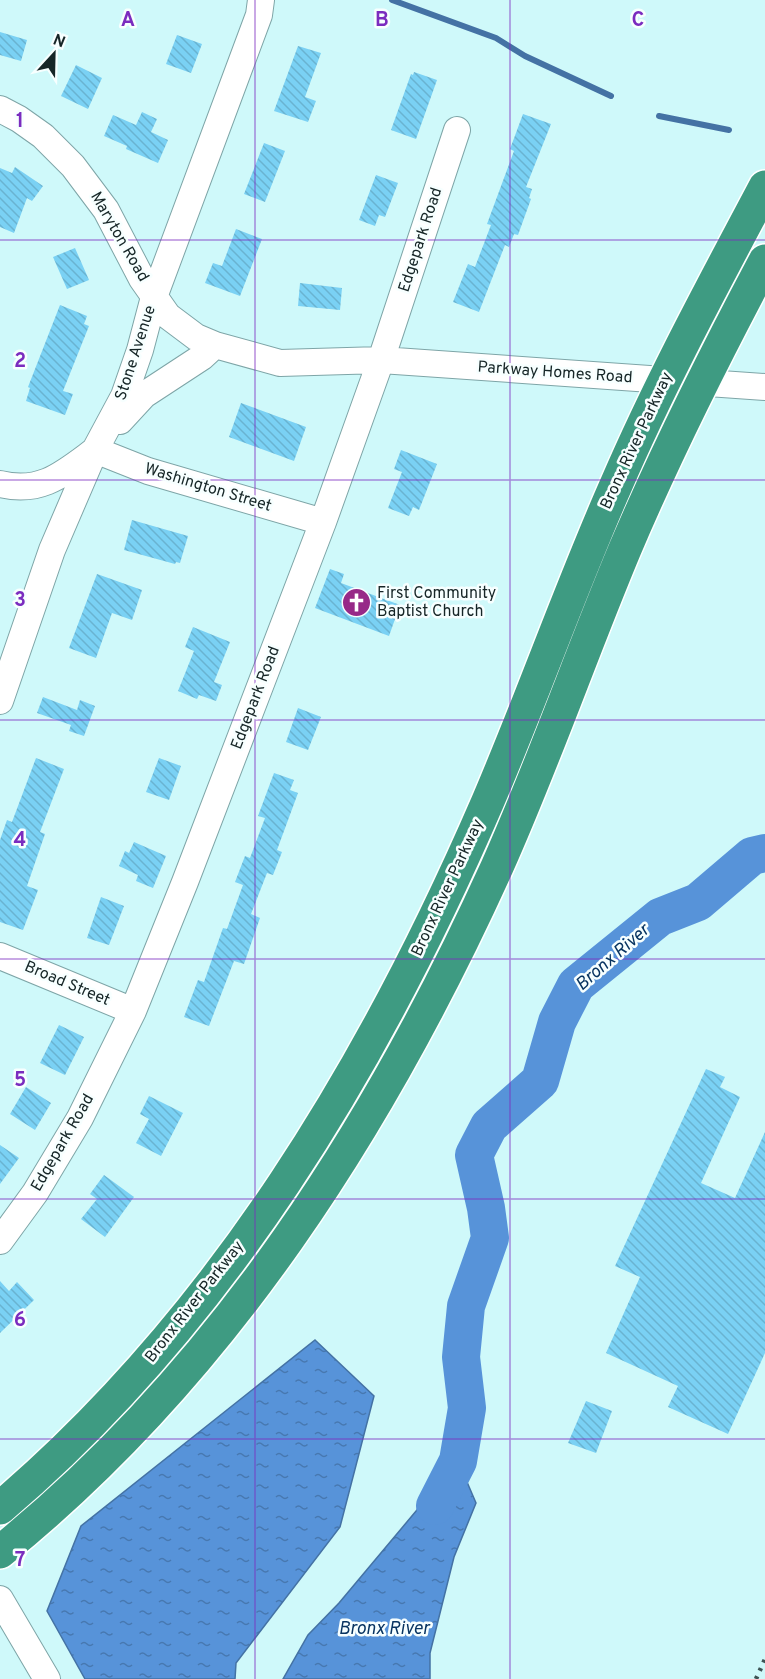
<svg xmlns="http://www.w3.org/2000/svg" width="765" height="1679" font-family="Overpass,sans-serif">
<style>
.water{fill:url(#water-ripples);stroke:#4472a4;stroke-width:1.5}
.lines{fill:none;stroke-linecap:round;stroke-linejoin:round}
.stream{stroke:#4472a4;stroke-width:6}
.river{stroke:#5793d9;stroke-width:38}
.building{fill:url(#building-back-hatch)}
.minor-casing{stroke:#7ea5a7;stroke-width:28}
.highway-casing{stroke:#fff;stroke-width:36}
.minor{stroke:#fff;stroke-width:26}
.highway{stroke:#3e9b82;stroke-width:33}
.rail{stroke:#3e5455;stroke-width:4.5;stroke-dasharray:3 6;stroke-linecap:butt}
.grid{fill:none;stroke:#7b2cbf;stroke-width:1.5;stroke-opacity:0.55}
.labels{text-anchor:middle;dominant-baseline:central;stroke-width:5;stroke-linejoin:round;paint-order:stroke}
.street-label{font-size:16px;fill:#162627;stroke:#f7ffff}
.poi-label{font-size:16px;fill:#162627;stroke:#f7ffff;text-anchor:start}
.water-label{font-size:18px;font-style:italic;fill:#083461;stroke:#f7ffff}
.grid-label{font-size:20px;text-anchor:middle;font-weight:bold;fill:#7b2cbf;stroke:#f7ffff;stroke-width:5;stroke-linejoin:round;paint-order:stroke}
</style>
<defs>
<pattern id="water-ripples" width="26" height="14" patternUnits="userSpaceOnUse" patternTransform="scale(1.5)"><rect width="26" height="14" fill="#5793d9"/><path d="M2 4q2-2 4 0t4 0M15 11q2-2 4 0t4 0" fill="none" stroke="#4778b0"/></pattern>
<pattern id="building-back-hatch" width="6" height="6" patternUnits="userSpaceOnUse" patternTransform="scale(1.5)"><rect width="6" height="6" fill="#7ad1f4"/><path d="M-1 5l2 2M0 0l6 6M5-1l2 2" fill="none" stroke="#69b3d1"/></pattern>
</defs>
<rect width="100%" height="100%" fill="#cff9fa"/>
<!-- water -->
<path class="water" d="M315 1340 374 1396 340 1527 236 1663 235 1679H85L47 1611 81 1526Z
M458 1461 476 1503 454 1557 430 1653V1679H283L308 1635 339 1603Z"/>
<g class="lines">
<!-- stream -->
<path class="stream" d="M392 0 496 38 525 56 611 96
M659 116 729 130"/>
<!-- river -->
<path class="river" d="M435 1506 458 1461 467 1408 461 1357 466 1306 490 1238 486 1208 474 1155 489 1126 540 1081 557 1022 576 985 660 917 698 902 752 856 765 853"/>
</g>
<!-- building -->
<path class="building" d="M0 32 27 40 21 61 0 55Z
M177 35 202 44 191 73 166 64Z
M298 46 321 53 305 97 316 101 308 122 274 111Z
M76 65 102 78 88 109 61 96Z
M414 72 437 80 416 139 391 130 411 74 413 75Z
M142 112 157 119 151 132 168 140 158 163 126 149 127 146 104 136 113 115 136 125Z
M523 114 551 124 526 187 532 189 529 198 531 199 518 235 514 234 509 247 505 245 479 312 453 302 468 264 475 267 491 225 487 224 514 151 510 149Z
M264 143 285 151 265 202 244 194Z
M15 167 43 186 32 201 27 198 14 233 0 227V168L12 173Z
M376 175 398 183 385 217 379 215 375 226 359 220Z
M236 229 262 239 240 296 205 283 213 263 222 266Z
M75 248 89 280 67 289 53 257Z
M300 283 342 288 340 310 298 306Z
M60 305 87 316 84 324 89 326 63 391 73 394 65 415 26 401 30 388 28 387Z
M241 403 306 427 294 461 229 437Z
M401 450 437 464 419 510 413 507 409 516 388 508 402 472 394 469Z
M132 520 188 536 180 563 176 562 175 564 124 550Z
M330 569 344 574 341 583 400 605 389 636 315 608Z
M97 574 142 590 132 620 112 613 96 658 69 648Z
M193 627 230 642 214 682 222 685 216 701 199 695 197 699 178 691 194 651 185 647Z
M43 697 77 710 80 700 95 706 84 736 69 731 71 725 37 713Z
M298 708 321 717 308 750 286 742Z
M36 758 64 769 40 832 45 834 27 886 38 890 23 930 0 922V840L7 820 12 822Z
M159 758 181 766 169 800 146 792Z
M274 773 294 780 290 790 298 793 277 850 282 852 273 875 267 873 251 914 260 918 244 964 234 961 209 1026 184 1017 198 980 204 982 223 928 227 929 243 885 235 882 245 856 250 858 265 818 258 816Z
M134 842 166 856 153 888 136 881 138 875 119 866 125 851 129 853Z
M101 897 124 906 109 945 87 938Z
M59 1025 84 1037 65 1075 40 1063Z
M706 1069 725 1077 720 1087 740 1097 701 1183 735 1198 765 1132V1353L728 1434 668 1407 678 1386 606 1353 640 1277 615 1266Z
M26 1087 51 1103 35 1130 10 1114Z
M149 1096 183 1113 161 1156 136 1143 149 1119 140 1114Z
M0 1145 19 1158 0 1184Z
M104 1175 134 1197 105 1237 81 1219 97 1199 90 1194Z
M0 1281 9 1291 17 1282 34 1300 0 1333Z
M586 1401 612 1411 596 1453 568 1443Z"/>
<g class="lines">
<defs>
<path id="minor" d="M0 109 19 119 43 136 73 166 106 210 142 279 168 316 196 337 215 345 280 363 381 360 765 387
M120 421 144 395 202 357 215 345
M95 450 148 471 323 522
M0 484C41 494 63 474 94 451
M0 701 52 550 95 450 124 396 140 350 154 297 259 15 261 0
M0 956 133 1011
M0 1241 35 1193 80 1118 133 1011 185 882 323 522 381 360 457 130
M0 1599 47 1679"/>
<path id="highway" d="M0 1508C222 1319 374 1065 488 801 533 696 570 589 616 485 660 383 713 285 765 187
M0 1552C223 1372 380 1125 497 867 544 762 581 654 625 549 667 450 715 355 765 261"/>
</defs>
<!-- minor casing -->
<use href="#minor" class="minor-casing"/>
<!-- highway casing -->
<use href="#highway" class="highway-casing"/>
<!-- minor -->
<use href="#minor" class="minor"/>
<!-- highway -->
<use href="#highway" class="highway"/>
<!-- rail -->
<path class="rail" d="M756 1679 765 1659"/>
</g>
<!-- grid -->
<path class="grid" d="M255 0V1679M510 0V1679M0 240H765M0 480H765M0 720H765M0 959H765M0 1199H765M0 1439H765"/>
<!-- icons -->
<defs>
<symbol id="church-disc" viewBox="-11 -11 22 22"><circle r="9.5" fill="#972988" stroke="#f7ffff"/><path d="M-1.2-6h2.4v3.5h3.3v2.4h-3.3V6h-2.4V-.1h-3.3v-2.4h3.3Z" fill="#fff"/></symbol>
</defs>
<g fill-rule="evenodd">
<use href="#church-disc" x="340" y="586" width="33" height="33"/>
</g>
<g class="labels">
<!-- street labels -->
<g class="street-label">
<text transform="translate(119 237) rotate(60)">Maryton Road</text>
<text transform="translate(421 240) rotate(-72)">Edgepark Road</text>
<text transform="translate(136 353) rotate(-72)">Stone Avenue</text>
<text transform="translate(555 373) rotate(4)">Parkway Homes Road</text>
<text transform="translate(637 441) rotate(-65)">Bronx River Parkway</text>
<text transform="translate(208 488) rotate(17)">Washington Street</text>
<text transform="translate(256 698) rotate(-69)">Edgepark Road</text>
<text transform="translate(448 888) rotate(-65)">Bronx River Parkway</text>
<text transform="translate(67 984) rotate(23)">Broad Street</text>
<text transform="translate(63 1143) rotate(-60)">Edgepark Road</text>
<text transform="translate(195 1302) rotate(-52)">Bronx River Parkway</text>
</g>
<!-- poi labels -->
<g class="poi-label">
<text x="377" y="594">First Community<tspan x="377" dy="18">Baptist Church</tspan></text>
</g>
<!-- water labels -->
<g class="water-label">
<text transform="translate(613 958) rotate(-41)">Bronx River</text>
<text x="384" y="1629">Bronx River</text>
</g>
</g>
<g class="grid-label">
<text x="128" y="26">A</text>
<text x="382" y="26">B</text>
<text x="638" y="26">C</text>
<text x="20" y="127">1</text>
<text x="20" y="367">2</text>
<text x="20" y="606">3</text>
<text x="20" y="846">4</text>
<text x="20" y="1086">5</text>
<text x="20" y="1326">6</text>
<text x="20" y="1566">7</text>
</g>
<!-- north arrow -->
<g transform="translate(54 54) rotate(22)" stroke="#f7ffff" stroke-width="4.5" paint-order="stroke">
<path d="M0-4.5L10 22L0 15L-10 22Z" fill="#162627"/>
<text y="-9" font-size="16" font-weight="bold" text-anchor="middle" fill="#162627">N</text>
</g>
</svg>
